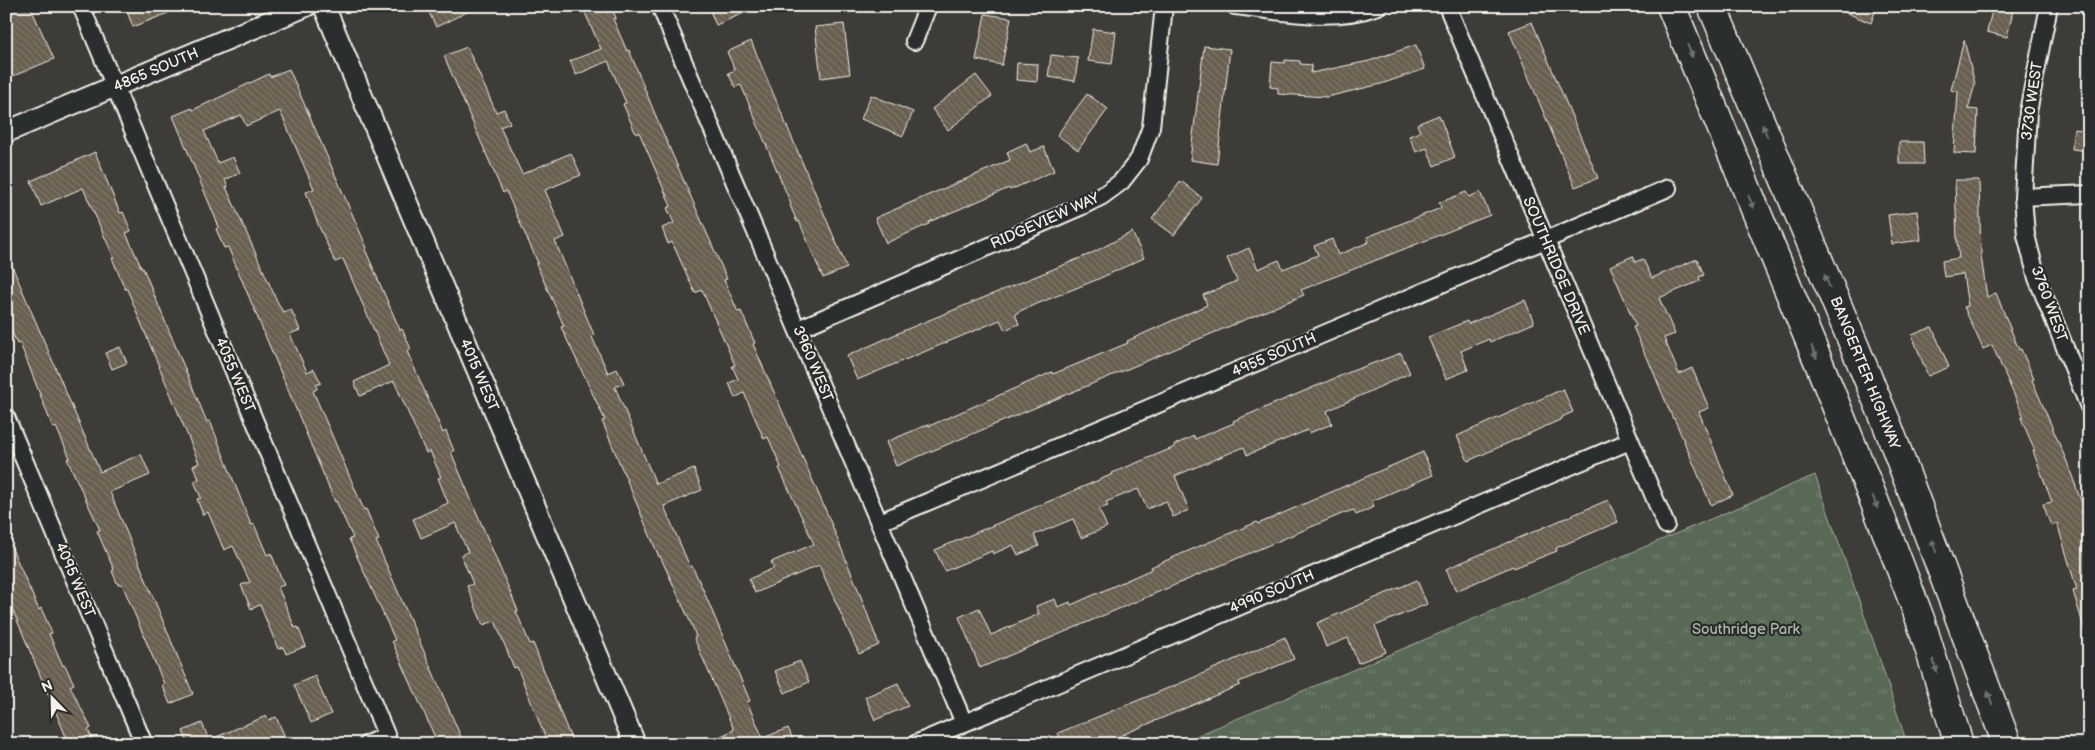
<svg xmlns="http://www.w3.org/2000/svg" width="2095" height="750" font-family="'Balsamiq Sans',sans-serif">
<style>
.grass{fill:url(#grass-tufts);stroke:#a6ae9e}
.building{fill:url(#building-back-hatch);stroke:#f4f1e8}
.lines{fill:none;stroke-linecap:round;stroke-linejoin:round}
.minor-casing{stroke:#f4f1e8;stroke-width:20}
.tertiary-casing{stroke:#f4f1e8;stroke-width:24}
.motorway-casing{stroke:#f4f1e8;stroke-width:31}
.minor{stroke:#2a2d2e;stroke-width:16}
.tertiary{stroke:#2a2d2e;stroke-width:20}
.motorway{stroke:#2a2d2e;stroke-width:28}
.oneway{fill:#71726f}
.labels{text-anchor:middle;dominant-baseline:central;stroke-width:4.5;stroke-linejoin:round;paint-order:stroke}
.street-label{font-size:15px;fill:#f4f1e8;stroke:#2a2d2e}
.park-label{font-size:15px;fill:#aeb5a5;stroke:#2a2d2e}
</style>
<defs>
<pattern id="grass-tufts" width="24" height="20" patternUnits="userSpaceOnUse" patternTransform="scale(1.25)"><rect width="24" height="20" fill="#596b54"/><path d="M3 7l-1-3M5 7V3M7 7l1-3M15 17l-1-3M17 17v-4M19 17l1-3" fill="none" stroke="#71816d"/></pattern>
<pattern id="building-back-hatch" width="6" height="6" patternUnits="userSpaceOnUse" patternTransform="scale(1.25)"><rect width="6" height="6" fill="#695f50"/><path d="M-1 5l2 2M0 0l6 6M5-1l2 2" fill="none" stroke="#7f7669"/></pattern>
</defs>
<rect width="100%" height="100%" fill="#3d3c38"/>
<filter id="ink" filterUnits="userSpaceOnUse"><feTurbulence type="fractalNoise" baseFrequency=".02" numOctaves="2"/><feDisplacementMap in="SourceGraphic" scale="10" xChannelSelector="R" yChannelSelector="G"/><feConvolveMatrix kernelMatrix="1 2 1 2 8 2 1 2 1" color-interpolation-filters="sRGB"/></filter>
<g filter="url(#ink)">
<!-- grass -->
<path class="grass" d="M1815 475 1882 666 1907 744H1177Z"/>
<!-- building -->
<path class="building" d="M22 6H30L54 59 6 79V13Z
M125 6H183V7L133 27Z
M426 6H479L436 27Z
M582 6H611L616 18 613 19 627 51 629 50 659 124 727 279 724 280 738 312 741 311 755 343 753 344 826 511 860 594 879 645 859 654 819 565 755 593 749 579 774 568 771 562 814 544 779 468 781 467 768 437 764 439 744 393 735 398 729 383 738 379 732 366 735 365 702 290 695 293 672 242 668 244 662 228 674 223 667 208 671 206 639 132 636 134 623 104 626 103 608 61 576 75 570 61 601 49Z
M708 6H760L716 25Z
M1830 6H1877L1871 23Z
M1993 6H2014L2007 37 1987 32Z
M985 14 1011 18 1002 65 976 60Z
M1532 22 1598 178 1575 187 1509 31Z
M844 24 850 74 821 78 815 27Z
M1093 29 1116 32 1112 64 1088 61Z
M1964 40 1975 84 1968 109 1978 110 1976 154 1954 153 1958 92 1951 90Z
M751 41 847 268 823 278 799 221 797 222 790 205 791 204 741 85 735 87 728 73 735 70 727 52Z
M1416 45 1425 69 1381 84 1327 97 1278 94V88L1270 87 1272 62 1285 63V60L1300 61V64L1312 65 1311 73 1369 61Z
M1204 46 1230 49 1217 164 1190 160Z
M467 47 496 112 504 109 510 123 500 127 522 174 571 153 581 175 545 190 565 237 555 241 594 335 592 337 608 373 617 369 624 383 615 387 656 484 694 469 702 490 664 506 690 567 692 566 702 587 750 701 747 702 763 738 788 728 795 744H703L734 730 694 638 696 637 693 628 660 556 659 557 602 421 605 420 561 327 564 326 536 264 538 263 506 191 503 193 444 56Z
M1051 55 1078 58 1075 81 1048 77Z
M1017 63 1038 64 1037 82 1016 80Z
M289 69 367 248 365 249 383 291 400 330 402 329 411 349 407 351 443 433 446 431 454 451 451 452 514 601 518 611H516L530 644 533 643 573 744H548L517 667 514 668 495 621 483 625 467 586 473 584 461 555 468 552 455 523 421 538 413 519 448 503 438 478 441 477 430 451 426 453 394 381 360 396 354 382 389 365 343 259 335 262 318 224 306 192 314 189 280 111 246 126 241 115 204 131 218 163 233 157 240 173 225 180 228 187H226L277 301 283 312 291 309 300 330 290 334 307 372 314 369 321 383 316 385 317 389 313 391 364 510 366 509 379 540 376 541 464 744H438L392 641 395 640 349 539 353 538 336 501 335 502 228 247 224 248 216 229 219 227 173 116 192 108 193 110 269 74 270 77Z
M976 75 992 96 948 130 932 109Z
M1087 94 1108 109 1078 150 1057 135Z
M871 95 913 112 903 136 861 119Z
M1439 115 1455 157 1434 166 1427 148 1416 152 1409 136 1420 132 1417 124Z
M2074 129 2089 131V151L2072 149Z
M1899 142H1923L1924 164H1899Z
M1026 143 1030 152 1044 147 1054 171 1010 190 1009 188 929 222V224L886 243 875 218 1010 160 1007 152Z
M95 152 120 213 123 212 131 231 126 233 142 269 143 268 207 422 210 421 251 525 254 524 267 555 271 553 284 585 278 587 295 628 298 627 306 646 286 654 283 647 278 649 260 605 251 609 241 585 250 582 233 546 224 550 208 512 203 515 197 499 201 498 194 481 199 479 193 466 199 463 127 289H125L112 258H114L83 188 41 206 31 181Z
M1955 180H1979L1981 256 1987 297 1996 293 2019 350 2021 349 2034 379 2032 380 2067 462 2084 509 2081 510 2089 536V630L2085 631 2073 591 2077 590 2057 523 2051 526 2043 504 2052 502 2033 451H2035L2021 418 2024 417 1992 345 1983 349 1964 307 1968 306 1963 274 1944 277 1942 261 1959 258 1957 242Z
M1181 181 1202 198 1174 235 1152 219Z
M1466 192 1469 197 1480 192 1490 215 1301 290 1304 295 896 466 886 442 929 424V426L1052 372 1053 374 1128 343 1127 341 1207 305 1203 295 1237 281 1227 258 1249 248 1258 269 1279 260 1283 269 1318 255 1314 246 1332 239 1338 255 1369 242 1367 237 1441 208 1439 203Z
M1917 211 1921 240 1892 244 1888 215Z
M1132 232 1144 258 1096 280 1022 310 1015 314 1019 324 1005 330 1000 320 857 380 847 356 905 330 1090 254Z
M6 252 100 472 141 454 150 475 110 492 193 694 170 704 162 685 164 684 122 584 118 585 112 571 114 570 97 531 100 530 67 459 70 458 56 427 53 428 20 343 17 344 9 324 11 323 6 312Z
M1633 256 1635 262 1643 259 1652 278 1697 259 1704 275 1699 277 1700 281 1659 298 1675 334 1664 338 1679 374 1692 368 1709 408 1699 412 1733 495 1711 505 1674 418 1673 419 1647 357H1646L1633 327 1636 326 1610 266Z
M1525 300 1534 323 1490 342 1489 339 1461 351 1468 370 1446 379 1428 337 1467 321 1468 324Z
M1932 327 1949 367 1928 376 1912 335Z
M120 347 127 363 112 369 105 353Z
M1401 353 1410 373 1327 411 1332 424 1309 433 1308 430 1247 455 1244 447 1175 476 1189 510 1173 517 1166 501 1147 509 1138 489 1106 502 1108 506 1099 509 1107 527 1081 538 1073 519 1034 535 1039 546 1018 555 1013 545 993 554 992 551 945 571 935 550 1113 474 1112 473 1175 447 1174 445 1194 436 1195 439 1234 423 1233 421 1352 371Z
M1563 389 1573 412 1562 417V419L1468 461 1457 436Z
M1423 452 1433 475 1372 501 1374 507 1356 515 1354 510 1344 513 980 668 959 617 979 608 991 635 1039 614 1036 606 1055 599 1058 607 1070 602 1071 605 1152 569 1151 567 1195 548 1257 522 1258 524Z
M1608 500 1618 522 1556 548 1557 551 1514 568 1513 566 1456 591 1446 569Z
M6 535 39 610 41 608 52 633 49 634 63 666 65 665 74 684 70 686 91 728 88 730 92 738 78 744H73L71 737 67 739 6 594Z
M1417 580 1427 604 1375 626 1386 652 1358 663 1348 638 1326 647 1317 623Z
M1285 637 1294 659 1239 682 1240 685 1101 744H1063L1058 733 1188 680Z
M800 661 809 682 785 693 775 671Z
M315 676 331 714 311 723 294 685Z
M898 683 908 706 875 720 865 697Z
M266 716 268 720 276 717 285 737 269 744H188L183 731 202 723 209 740Z"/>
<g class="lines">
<defs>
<path id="minor" d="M81 6 390 744
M660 6 964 723
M1235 6C1282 11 1332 23 1378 6
M1447 6 1666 525
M2049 6 2028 112 2023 197 2026 235 2037 278 2089 407
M914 41 928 6
M2023 197 2089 194
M798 329 1080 207 1102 196 1121 182 1139 159 1151 127 1164 6
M6 417 144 744
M880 522 1668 188
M367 744 386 736
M915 744 1630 441"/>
<path id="tertiary" d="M324 6 635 744
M6 132 306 6"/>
<path id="motorway" d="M1671 6 1821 368 1889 538 1920 619 1959 744
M1712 6 1887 424 2007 744"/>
</defs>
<!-- minor casing -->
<use href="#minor" class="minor-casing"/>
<!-- tertiary casing -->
<use href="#tertiary" class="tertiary-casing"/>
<!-- motorway casing -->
<use href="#motorway" class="motorway-casing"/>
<!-- minor -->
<use href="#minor" class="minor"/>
<!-- tertiary -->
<use href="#tertiary" class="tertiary"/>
<!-- motorway -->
<use href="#motorway" class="motorway"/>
</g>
<!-- one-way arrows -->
<defs><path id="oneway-solid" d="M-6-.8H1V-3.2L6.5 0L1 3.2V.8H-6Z" transform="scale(1.25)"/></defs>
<g class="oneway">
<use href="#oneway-solid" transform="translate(1690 51) rotate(68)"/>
<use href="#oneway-solid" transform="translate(1765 131) rotate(-113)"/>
<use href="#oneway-solid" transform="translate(1751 202) rotate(68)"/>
<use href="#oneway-solid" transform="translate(1827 281) rotate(-113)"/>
<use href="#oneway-solid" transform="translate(1814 352) rotate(67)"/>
<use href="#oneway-solid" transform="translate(1875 502) rotate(69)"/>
<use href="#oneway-solid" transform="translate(1934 546) rotate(-110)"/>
<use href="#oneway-solid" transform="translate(1935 666) rotate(73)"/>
<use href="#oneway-solid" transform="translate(1990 698) rotate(-110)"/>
</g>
</g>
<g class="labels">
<!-- street labels -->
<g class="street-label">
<text transform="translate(156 70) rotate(-23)">4865 SOUTH</text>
<text transform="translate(2032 101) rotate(-82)">3730 WEST</text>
<text transform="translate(1045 221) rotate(-24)">RIDGEVIEW WAY</text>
<text transform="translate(1556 266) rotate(67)">SOUTHRIDGE DRIVE</text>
<text transform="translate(2049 304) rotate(70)">3760 WEST</text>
<text transform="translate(1274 355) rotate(-23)">4955 SOUTH</text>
<text transform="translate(813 364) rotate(67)">3960 WEST</text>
<text transform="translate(1865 373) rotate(68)">BANGERTER HIGHWAY</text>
<text transform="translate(235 375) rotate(67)">4055 WEST</text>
<text transform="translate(479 375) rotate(67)">4015 WEST</text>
<text transform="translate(75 580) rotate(67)">4095 WEST</text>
<text transform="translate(1272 592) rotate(-23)">4990 SOUTH</text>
</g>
<!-- park labels -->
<g class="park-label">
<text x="1746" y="629">Southridge Park</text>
</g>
</g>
<!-- margin -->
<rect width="2095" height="750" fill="none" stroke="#2a2d2e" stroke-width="25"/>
<rect x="12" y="12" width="2070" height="725" fill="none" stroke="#f4f1e8" stroke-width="2" filter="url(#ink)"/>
<!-- north arrow -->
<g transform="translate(52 698) rotate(337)" stroke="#2a2d2e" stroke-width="4" paint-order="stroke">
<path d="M0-4L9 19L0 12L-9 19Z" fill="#f4f1e8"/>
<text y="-8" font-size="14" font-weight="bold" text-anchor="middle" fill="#f4f1e8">N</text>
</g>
</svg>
